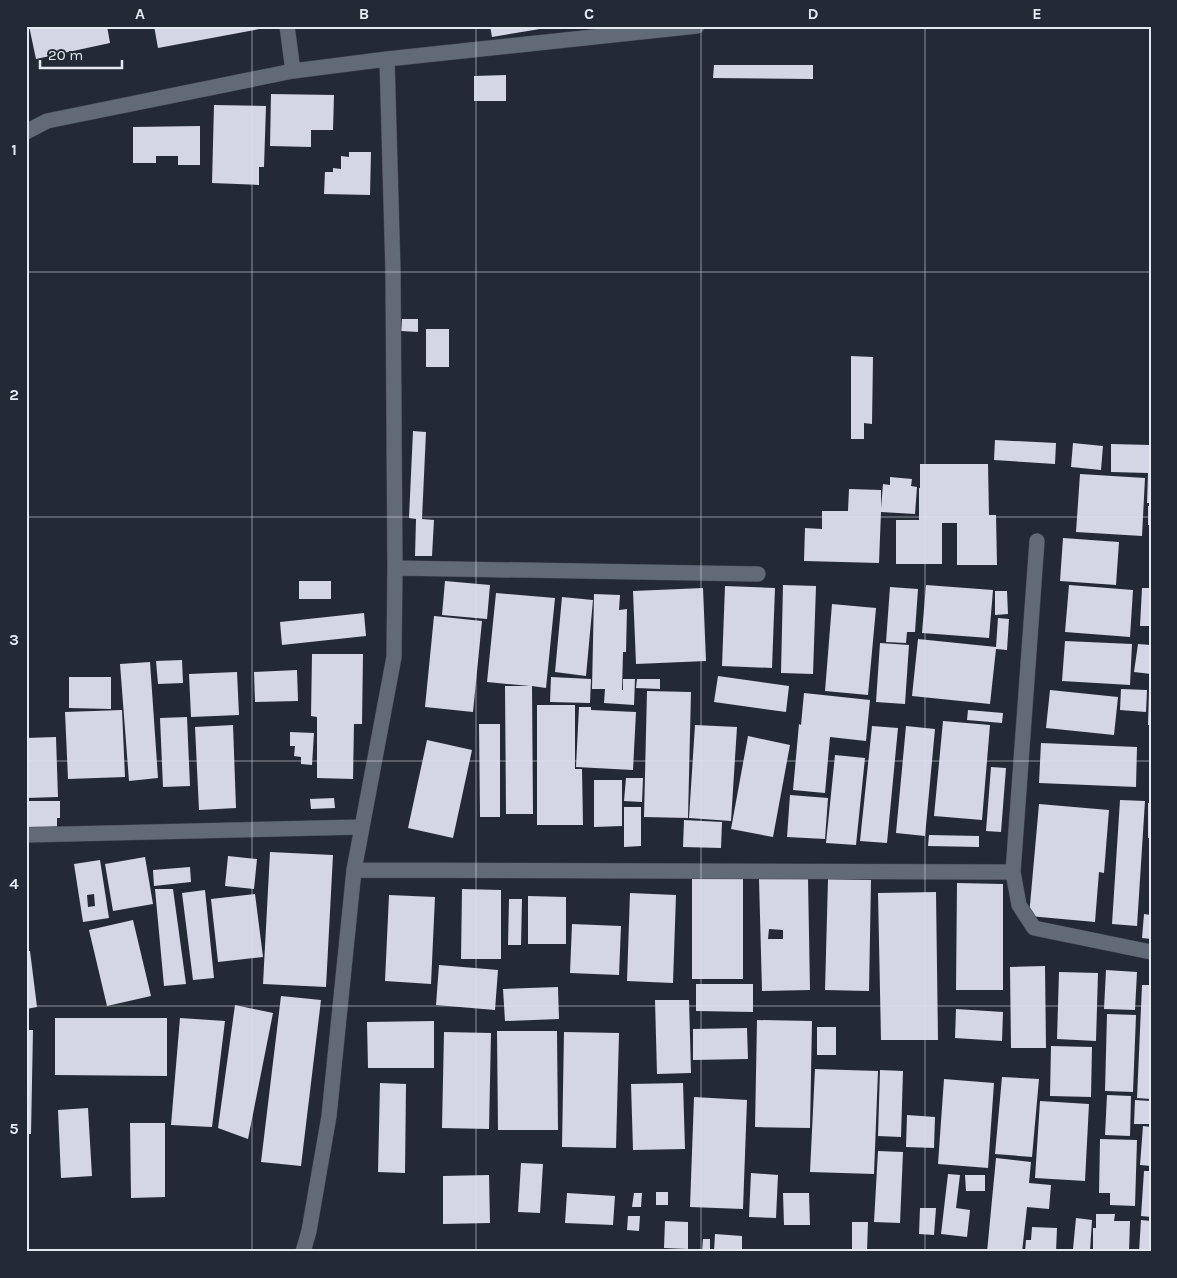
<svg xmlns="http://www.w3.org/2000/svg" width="1177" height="1278" font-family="Karla,sans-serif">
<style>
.building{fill:#d4d5e5;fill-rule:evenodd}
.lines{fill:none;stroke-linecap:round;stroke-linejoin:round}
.minor-casing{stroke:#414550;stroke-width:16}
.minor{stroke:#636a77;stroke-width:15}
.grid{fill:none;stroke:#e4e8f0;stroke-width:1;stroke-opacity:0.55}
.neatline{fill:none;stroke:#e4e8f0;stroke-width:2}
.grid-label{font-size:16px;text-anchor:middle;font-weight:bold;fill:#e4e8f0}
</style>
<rect width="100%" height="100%" fill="#242a35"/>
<!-- building -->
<path class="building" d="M29 26H107L110 43 36 59Z
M154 26H269L270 27 158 48Z
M490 26H546V28L492 37Z
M714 65H813V79L713 78Z
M506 75V101H474V76Z
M271 94 334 95 333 130H311V147L270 146Z
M214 105 266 106 264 167H259V185L212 183Z
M200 126V165H178V156H156V163H133V127Z
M349 152H371L370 195 324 194 325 172H333V168L341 169V156L349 157Z
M402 319H418V332L401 331Z
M426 329H449V367H426Z
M851 356 873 357 872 424 864 423V439H851Z
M413 431 426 432 422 519 434 520 432 556H415L416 519 409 518Z
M995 440 1056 443 1055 464 994 460Z
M1073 443 1103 446 1101 470 1071 467Z
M1111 444 1151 445V503H1147L1148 473 1111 472Z
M920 464H988L989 515H996L997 565H957V523H942V564H896V520H919V488H920Z
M1080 474 1145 478 1142 536 1076 532Z
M890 477 912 479 911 486 917 487 915 514 881 512 879 563 804 561 805 528 822 529V511H848L849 489 881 490V508L883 484 890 485Z
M1148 506H1151V525H1148Z
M1063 538 1119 542 1116 585 1060 581Z
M299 581H331V599H299Z
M445 581 490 585 487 619 442 615Z
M783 585 816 586 813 674 781 673Z
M926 585 993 590 989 638 922 633Z
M1069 585 1133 590 1130 637 1065 632Z
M725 586 775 588 772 668 722 666Z
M890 587 918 589 915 632H907L906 643 886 642Z
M703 588 706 661 636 664 633 591Z
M1142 588H1151V626H1140Z
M995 591H1007L1008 614 995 615Z
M496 593 555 598 546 688 532 686 533 814H506L505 686H530L487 682Z
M594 594 620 595 619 610 627 609 626 652H623L622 690H623V679H635L634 705 604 703 605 689H592Z
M562 597 593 600 586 676 555 672Z
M832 604 876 608 868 695 825 691Z
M364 613 366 636 282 645 280 622Z
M434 616 482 621 473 712 425 707Z
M998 618 1009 619 1007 650 996 649 990 704 912 696 918 639 996 647Z
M1065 641 1132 644 1130 685 1062 681Z
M880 643 909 645 905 704 876 702Z
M1138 644 1151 645V674L1134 672Z
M312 654H363L362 724H354L353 779 317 778V717L311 716Z
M182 660 183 683 158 684 156 661Z
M150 662 158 778 129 781 120 664Z
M297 670 298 701 255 702 254 672Z
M237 672 239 715 191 717 189 674Z
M718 676 789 686 786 712 714 702Z
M69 677H111V709L69 708Z
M551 677 591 679 590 703 550 702Z
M637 679H660V689L636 688Z
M1121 689 1147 690 1146 712 1120 710Z
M1050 690 1118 697 1114 735 1046 728Z
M647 691 691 692 688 818 644 817Z
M1149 691H1151V725H1148Z
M804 693 870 700 866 741 830 737 825 793 793 790 799 724 801 725Z
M537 705H575V769H582L583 825H537Z
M579 707H591V710L636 712 633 770 576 767Z
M122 710 125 777 68 779 65 712Z
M968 710 1003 713 1002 723 967 720Z
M187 717 190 786 163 787 160 718Z
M943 721 990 725 982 820 934 816Z
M479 724H500V817H480Z
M233 725 236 808 199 810 195 727Z
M695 725 737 727 731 821 689 818Z
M872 726 898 728 887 843 860 841Z
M906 726 935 729 925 836 896 833Z
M290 732 314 733 312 765 301 764V757L294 756 295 746H290Z
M748 736 790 745 773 837 731 829Z
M56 737 58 797 26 798V738Z
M427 740 472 750 453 838 408 828Z
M1041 743 1137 747 1136 787 1039 783Z
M835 755 865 758 856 845 826 843Z
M991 767 1006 768 1001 832 986 831Z
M626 778H643L642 802 624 801Z
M594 780H622V826L594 827Z
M790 795 828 798 825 839 787 837Z
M334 798 335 808 311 809 310 799Z
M1120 800 1145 801 1137 926 1112 924Z
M26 801H60V818H57V830L26 831Z
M1148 803H1151V838H1148Z
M1039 804 1109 810 1104 873 1099 872 1095 922 1029 916Z
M624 807H641V846L624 847Z
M684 820 722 822 721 848 683 847Z
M929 835 979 836V847L928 846Z
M270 852 333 855 326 987 263 984Z
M228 856 257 859 254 889 225 886Z
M145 857 153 904 113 911 105 864Z
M100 860 109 918 83 922 74 864ZM94 894 95 906 88 907 87 895Z
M190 867 191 882 154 886 153 870Z
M808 878 810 990 762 991 759 879ZM769 929 783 930V939H768Z
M692 879H743V979H692Z
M828 879 871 880 869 991 825 990Z
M957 883 1003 884V990H956Z
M155 889H173L186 984 164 986Z
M462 889 501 890V959H461Z
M205 890 214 978 193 980 182 893Z
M936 892 938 1040H881L878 893Z
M630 893 676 895 673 983 627 981Z
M255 894 263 957 218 962 211 899Z
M389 895 435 897 431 984 385 981Z
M528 896 566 897V944H528Z
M509 899H522L521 945H508Z
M1144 914 1151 915V939L1142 938Z
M133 920 151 996 107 1006 89 930Z
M572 924 621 926 619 975 570 973Z
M26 951H30L37 1007 26 1009Z
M439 965 498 970 495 1010 436 1005Z
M1045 966 1046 1048H1011L1010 967Z
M1106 970 1137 972 1135 1010 1104 1009Z
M1059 972 1098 973 1096 1041 1057 1039Z
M696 984H753V1012L696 1011Z
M1142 985H1151V1099L1137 1098Z
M558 987 559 1019 505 1021 503 989Z
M281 996 321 1000 301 1166 261 1162Z
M655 1000H689L691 1073 657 1074Z
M235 1005 273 1013 248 1139 218 1128Z
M956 1009 1003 1012 1002 1041 955 1038Z
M1107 1014 1136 1015 1133 1092 1105 1091Z
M55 1018H167V1076L55 1075Z
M180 1018 225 1021 212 1127 171 1125Z
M757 1020 812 1021 810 1128 755 1127Z
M434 1021V1068H368L367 1022Z
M817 1027H836V1055H817Z
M747 1028 748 1059 693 1060V1029Z
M26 1030H33L31 1134H26Z
M497 1031H557L558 1130H498Z
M444 1032 491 1033 489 1129 442 1128Z
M564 1032 619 1033 616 1148 562 1147Z
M1051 1046 1092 1047 1091 1097 1050 1096Z
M815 1069 878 1071 874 1174 810 1172Z
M880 1070 903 1071 901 1137 878 1136Z
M1002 1077 1039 1079 1032 1157 995 1154Z
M944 1079 994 1083 988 1168 938 1164Z
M380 1083 406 1084 405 1173 378 1172Z
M683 1083 685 1149 633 1150 631 1084Z
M1107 1095 1131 1096 1130 1136 1105 1135Z
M694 1097 747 1100 743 1209 690 1207Z
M1135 1100 1151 1101V1124H1134Z
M1040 1101 1089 1104 1085 1181 1035 1178Z
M88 1108 92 1176 61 1178 58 1110Z
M907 1115 935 1117 934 1148 906 1147Z
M130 1123H165V1197L131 1198Z
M1143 1126 1151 1127V1166L1140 1165Z
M1100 1139 1137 1140 1135 1206 1110 1205V1193H1099Z
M878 1151 903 1152 900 1223 874 1222Z
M996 1158 1031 1162 1029 1183 1051 1185 1049 1209 1027 1207 1022 1252H987Z
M521 1163 543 1164 540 1213 518 1212Z
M1144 1171H1151V1217L1141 1216Z
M751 1173 778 1175 776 1218 749 1217Z
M948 1174 960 1175 956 1208 970 1210 967 1237 941 1234Z
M489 1175 490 1223 443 1224V1176Z
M965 1175H985V1191H966Z
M656 1192H668V1205H656Z
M567 1193 615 1196 613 1225 565 1223Z
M634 1193H642L641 1207H632Z
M783 1193H809L810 1225H784Z
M920 1208H936L934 1235 919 1234Z
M1096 1214H1115L1114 1221H1130L1129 1252H1093V1228H1096Z
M628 1216H640L639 1231 627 1230Z
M1076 1218 1092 1220 1090 1251 1073 1249Z
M1141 1220 1151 1221V1252H1139Z
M665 1221 688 1222V1249L664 1248Z
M852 1222H868L867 1252H852Z
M1032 1227 1057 1228 1056 1252H1025L1026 1240H1031Z
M715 1234 742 1236V1252H714Z
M703 1239H710V1252H702Z"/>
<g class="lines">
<defs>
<path id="minor" d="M287 26 293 71
M26 132 47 121 293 71 387 59 697 26
M1037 541 1013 872 1019 905 1034 928 1151 952
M395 568 758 574
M26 835 361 827
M354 870 1013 872
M303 1252 309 1231 329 1116 354 870 394 657 395 568 393 272 387 59"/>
</defs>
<!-- minor casing -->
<use href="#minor" class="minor-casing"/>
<!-- minor -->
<use href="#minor" class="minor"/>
</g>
<!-- grid -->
<path class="grid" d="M252 26V1252M476 26V1252M701 26V1252M925 26V1252M26 272H1151M26 517H1151M26 761H1151M26 1006H1151"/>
<!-- border -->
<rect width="1177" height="1278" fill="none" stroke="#242a35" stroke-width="55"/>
<!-- scale -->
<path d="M40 60v8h82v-8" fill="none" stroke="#e4e8f0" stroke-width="2.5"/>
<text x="48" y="60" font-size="15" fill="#e4e8f0" stroke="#242a35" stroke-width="4" paint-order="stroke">20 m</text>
<rect x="28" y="28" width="1122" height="1222" class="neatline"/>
<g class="grid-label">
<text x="140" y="19">A</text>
<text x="364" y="19">B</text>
<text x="589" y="19">C</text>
<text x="813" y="19">D</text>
<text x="1037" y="19">E</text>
<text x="14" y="155">1</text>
<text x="14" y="400">2</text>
<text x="14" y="645">3</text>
<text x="14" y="889">4</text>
<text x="14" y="1134">5</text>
</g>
</svg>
